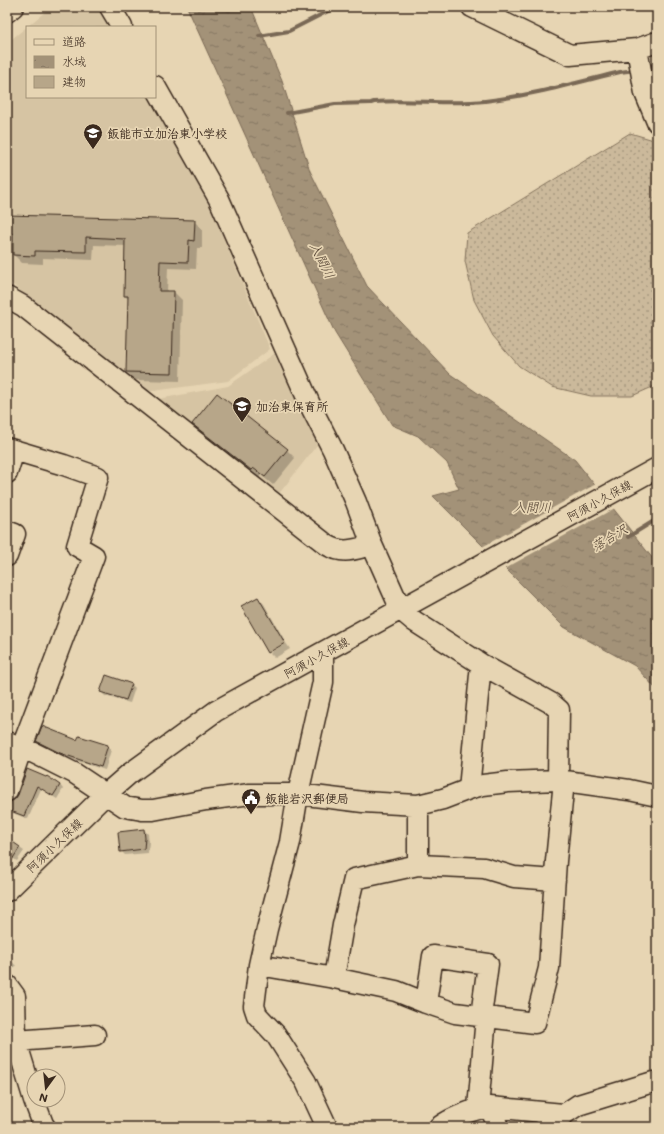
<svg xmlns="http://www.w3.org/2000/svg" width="664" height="1134" font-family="Mali,'Klee One',sans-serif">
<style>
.built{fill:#d6c4a3}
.grass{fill:url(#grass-dots);stroke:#83725c}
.water{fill:url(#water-ripples);stroke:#796854}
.pier{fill:#e7d5b3}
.shadow{fill:#0003}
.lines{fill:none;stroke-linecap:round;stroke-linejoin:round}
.stream{stroke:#796854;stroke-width:4}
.building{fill:#b7a689;stroke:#3b2a1e}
.minor-casing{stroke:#3b2a1e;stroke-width:23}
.minor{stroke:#e7d5b3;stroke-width:20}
.labels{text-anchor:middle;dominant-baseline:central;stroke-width:3.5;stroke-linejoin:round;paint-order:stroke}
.poi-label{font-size:12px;font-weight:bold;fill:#3b2a1e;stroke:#e7d5b3;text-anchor:start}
.street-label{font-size:12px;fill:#3b2a1e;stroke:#e7d5b3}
.water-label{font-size:13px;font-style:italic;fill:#503f30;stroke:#e7d5b3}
</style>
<defs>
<pattern id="grass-dots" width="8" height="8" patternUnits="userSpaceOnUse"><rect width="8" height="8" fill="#cbb99b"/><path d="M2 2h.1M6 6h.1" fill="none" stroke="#a6977e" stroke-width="1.8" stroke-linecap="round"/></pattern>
<pattern id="water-ripples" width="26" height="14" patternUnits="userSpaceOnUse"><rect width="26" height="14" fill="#a39278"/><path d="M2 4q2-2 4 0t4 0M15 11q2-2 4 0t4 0" fill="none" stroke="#867762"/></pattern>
</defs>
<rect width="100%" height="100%" fill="#e7d5b3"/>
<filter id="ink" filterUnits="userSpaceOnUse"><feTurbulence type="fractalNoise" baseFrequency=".025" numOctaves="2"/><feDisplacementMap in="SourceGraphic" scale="8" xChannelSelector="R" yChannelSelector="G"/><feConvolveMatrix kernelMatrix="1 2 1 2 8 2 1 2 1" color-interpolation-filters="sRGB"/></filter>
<g filter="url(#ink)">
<!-- built -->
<path class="built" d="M51 7H98L109 27H27V97H149L209 204 270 349 228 381 145 392 7 280V43Z
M274 354 317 445 278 495 148 401 228 386Z"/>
<!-- grass -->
<path class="grass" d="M630 133 657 141V385L632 396H591L552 387 519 366 493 336 474 300 465 261 467 233Z"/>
<!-- water -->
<path class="water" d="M187 7H251L282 81 310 171 367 286 450 374 575 460 657 564V690L635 666 564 627 433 496 459 489 447 463 418 436 392 425 335 333Z"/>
<!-- pier -->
<path class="pier" d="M596 484 615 508 504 569 482 547Z"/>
<!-- shadow -->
<path class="shadow" d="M7 216 194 221 202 229V248H197L196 269 168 268 167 292H174L182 300 180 381 135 380 127 372 129 300 125 296 126 246 94 245 93 260 43 258V264L22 263 14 255V242H7Z
M193 424 287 450 295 458 273 485 261 475 259 478 201 432Z
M258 598 264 604 285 641 269 651V653L243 606Z
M286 643 290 649 275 658 270 653Z
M131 684 135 688 130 703 105 696 101 692Z
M38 741 107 746 111 750 105 770 65 757 41 745Z
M47 778 60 785 63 789 57 799 41 789 28 819 13 813 9 809 12 802Z
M144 830 148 834 149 842 148 853 125 855 121 851Z
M7 839 24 851 17 861 7 855Z
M7 956 16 966 7 975Z"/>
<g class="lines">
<!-- stream -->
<path class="stream" d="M259 36 289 31 336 7
M646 67 657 64
M287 113 335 104 371 103 374 102C411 99 448 105 485 101 530 96 575 83 620 72L635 70
M628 537 657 519"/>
</g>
<!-- building -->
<path class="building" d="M7 215 195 220 194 241 189 240 188 262 160 261 159 291H174L172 373 126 372 128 296H124L125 239 86 237V252L35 251V256L13 255V234H7Z
M217 393 288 449 265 477 253 468 251 470 192 424Z
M258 597 285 643 268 653 241 606Z
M106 675 132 684 126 700 100 692Z
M42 726 77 740 79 736 108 745 101 767 60 753 36 741Z
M27 769 46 777 47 776 60 785 53 796 37 786 24 816 8 810 11 801 15 799 18 795Z
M144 829 145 838 144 849 120 852 118 832Z
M7 838 20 847 7 868Z"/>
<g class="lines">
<defs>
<path id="minor" d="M110 7 122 27
M472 7 570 55 637 49 657 42
M7 12 13 7
M637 49 645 93 657 122
M155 86 219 199 312 409 333 450 356 502 372 545 401 610 414 621 481 664 551 703 559 710 558 780
M7 297 23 306 327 545C344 555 354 549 372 545
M7 448 64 465 98 477 77 546 94 556 22 747 7 791
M7 473 14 451
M7 531 15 534 7 556
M323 654V682L298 794 290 842 267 929 259 965 254 1006 257 1015 276 1035 306 1082 327 1127
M7 742 22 747 74 773 125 807 142 810H153L206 800 250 794H298L363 802 418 805 443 799 469 789 483 785 508 782 558 780 629 790 657 796
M469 789 481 664
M418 805V865L484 868 514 877 555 880
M7 891 106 794 129 774 216 711 657 468
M259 965 334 978 396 991 426 1003 455 1013 535 1023 549 968 556 861 564 781
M334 978 343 925 354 879 418 865
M7 985 15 996 16 1041 34 1100
M426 1003 433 956 488 964 481 1016
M16 1041 95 1035
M34 1100 43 1124 45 1127
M490 1107 498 1127
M478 1108 486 1017
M439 1127C451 1118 475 1108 490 1107L563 1114
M545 1127 578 1105 653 1082H657"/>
</defs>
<!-- minor casing -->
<use href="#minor" class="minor-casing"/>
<!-- minor -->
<use href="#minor" class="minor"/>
</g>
</g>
<!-- icons -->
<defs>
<symbol id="school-pin" viewBox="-11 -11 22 30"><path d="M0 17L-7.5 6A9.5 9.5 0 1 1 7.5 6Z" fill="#3b2a1e" stroke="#e7d5b3"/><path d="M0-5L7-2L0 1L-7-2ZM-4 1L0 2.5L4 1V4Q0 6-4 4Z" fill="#fff"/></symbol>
<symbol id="civic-pin" viewBox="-11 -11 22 30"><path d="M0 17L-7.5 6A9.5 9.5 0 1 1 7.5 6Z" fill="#3b2a1e" stroke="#e7d5b3"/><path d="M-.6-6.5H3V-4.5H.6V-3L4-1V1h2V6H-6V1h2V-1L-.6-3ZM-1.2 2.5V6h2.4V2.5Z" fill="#fff"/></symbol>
</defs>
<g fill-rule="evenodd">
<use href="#school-pin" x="82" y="122" width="22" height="30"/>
<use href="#school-pin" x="231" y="395" width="22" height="30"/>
<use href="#civic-pin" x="240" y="787" width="22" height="30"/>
</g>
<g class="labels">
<!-- poi labels -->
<g class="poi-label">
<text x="107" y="133">飯能市立加治東小学校</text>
<text x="256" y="406">加治東保育所</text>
<text x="265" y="798">飯能岩沢郵便局</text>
</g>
<!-- street labels -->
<g class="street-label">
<text transform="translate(599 500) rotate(-29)">阿須小久保線</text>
<text transform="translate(316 657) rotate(-29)">阿須小久保線</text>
<text transform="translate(54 845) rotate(-44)">阿須小久保線</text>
</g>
<!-- water labels -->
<g class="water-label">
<text transform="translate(323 260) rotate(63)">入間川</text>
<text x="532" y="506">入間川</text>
<text transform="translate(609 537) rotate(-31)">落合沢</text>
</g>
</g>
<!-- margin -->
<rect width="664" height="1134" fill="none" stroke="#e7d5b3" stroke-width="24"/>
<rect x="12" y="12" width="640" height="1110" fill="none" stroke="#3b2a1e" stroke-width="1.5" filter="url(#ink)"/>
<!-- legend -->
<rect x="26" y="26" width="130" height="72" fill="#e7d5b3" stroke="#a29177"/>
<rect x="34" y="39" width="20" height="6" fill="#e7d5b3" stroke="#a29177"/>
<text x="62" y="46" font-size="12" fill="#3b2a1e">道路</text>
<rect x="34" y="56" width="20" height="12" fill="url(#water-ripples)" stroke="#a29177"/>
<text x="62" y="66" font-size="12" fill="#3b2a1e">水域</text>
<rect x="34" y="76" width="20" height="12" fill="#b7a689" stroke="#a29177"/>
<text x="62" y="86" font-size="12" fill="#3b2a1e">建物</text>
<!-- north arrow -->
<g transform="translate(46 1088) rotate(195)"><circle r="19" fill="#e7d5b3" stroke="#a29177"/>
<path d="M0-3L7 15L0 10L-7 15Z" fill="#3b2a1e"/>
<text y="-6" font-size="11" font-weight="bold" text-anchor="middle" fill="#3b2a1e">N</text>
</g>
</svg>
